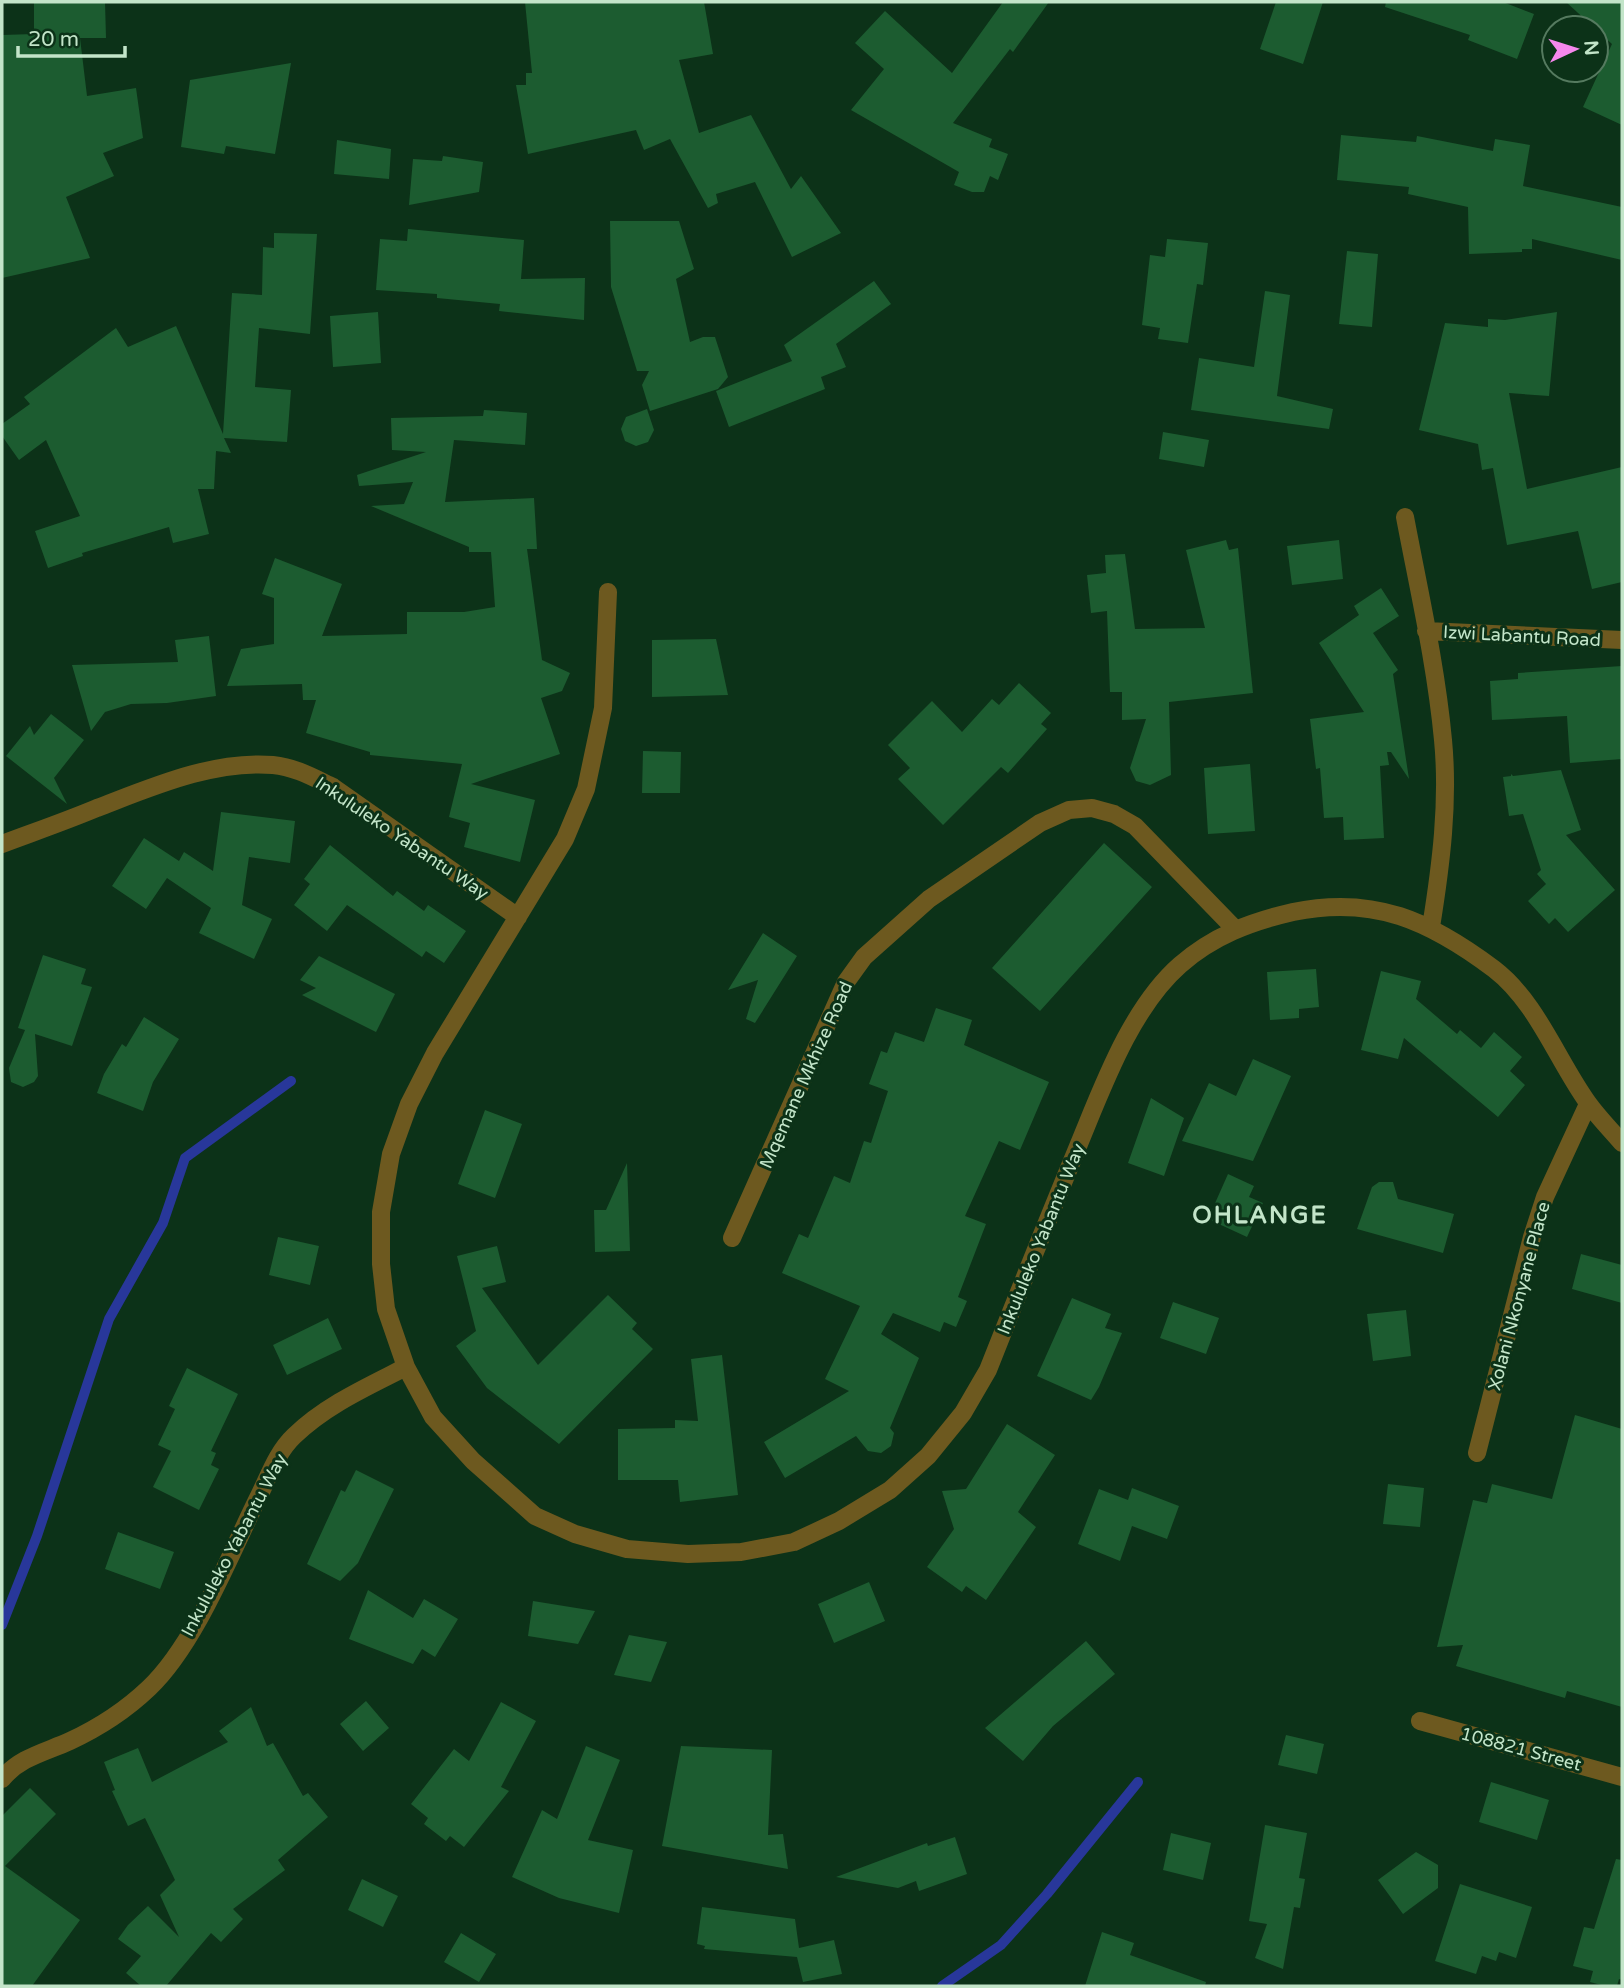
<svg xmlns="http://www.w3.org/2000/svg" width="1624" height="1988" font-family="'Varela Round',sans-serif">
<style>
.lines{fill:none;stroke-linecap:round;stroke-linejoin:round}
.stream{stroke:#28379a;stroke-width:10}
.building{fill:#1c5c30}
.minor{stroke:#6d591f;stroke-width:18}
.labels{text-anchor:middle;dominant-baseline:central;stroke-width:6;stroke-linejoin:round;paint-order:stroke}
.street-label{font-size:18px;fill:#c3e5c9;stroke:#0c3218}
.district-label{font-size:24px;font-weight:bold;letter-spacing:2px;fill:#c3e5c9;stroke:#0c3218}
</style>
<rect width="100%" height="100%" fill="#0c3218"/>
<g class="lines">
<!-- stream -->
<path class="stream" d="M2 1625 37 1536 109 1319 163 1223 185 1158 291 1081
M942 1986 1001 1945 1047 1894 1138 1782"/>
</g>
<!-- building -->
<path class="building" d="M34 2H105L106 38H80L87 96 136 88 143 138 103 153 114 176 66 197 90 258 2 278V35L34 34Z
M525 2H704L713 54 679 60 699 133 751 115 791 189 801 176 841 233 792 257 755 182 716 194 718 203 708 208 670 139 644 150 636 130 528 154 516 85H526V73H532Z
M1003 2H1049L1013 52 1010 49 953 123 992 139 989 147 1008 154 998 180 990 176 984 192H972L954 185 959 172 851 110 884 69 855 43 885 11 952 73Z
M1276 2H1323L1303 64 1260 49Z
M1386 2H1503L1534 14 1517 59 1468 40 1470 35 1385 7Z
M1566 2H1622V125L1583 107 1612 44Z
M291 63 275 154 226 146 224 154 181 147 190 80Z
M1341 135 1416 142 1417 136 1493 151 1495 139 1530 145 1523 186 1622 207V260L1532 239V249H1522V252L1469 254 1468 207 1408 194 1409 187 1337 180Z
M337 140 391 149 389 179 334 174Z
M443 156 483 162 479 192 409 205 413 159 442 161Z
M610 221H679L694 269 676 279 690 342 703 337H715L728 377 718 389 650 411 642 385 649 371H637L611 287Z
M408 229 524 240 521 279 585 278 584 320 499 311 500 304 437 298V294L376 290 380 239 407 241Z
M274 233 317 234 310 334 259 328 255 387 291 390 287 442 224 438 231 453 216 451 214 489H198L209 534 173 543 169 527 82 553 83 556 48 568 35 531 80 516 46 440 19 460 2 436V424L30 404 24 397 116 328 128 347 176 326 223 434 232 293 262 295 263 247 274 248Z
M1167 239 1208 243 1203 285 1197 284 1188 343 1158 339 1160 328 1142 325 1150 255 1165 257Z
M1347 251 1378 254 1372 327 1339 324Z
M874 281 891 304 836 344 846 367 821 377 825 389 729 427 716 391 792 361 784 345Z
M1265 291 1290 295 1277 396 1333 409 1329 429 1191 410 1199 358 1254 367Z
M378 312 381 363 333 367 330 316Z
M1557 312 1549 396 1509 393 1527 489 1622 467V582L1592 589 1578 531 1507 545 1493 468 1482 470 1478 444 1419 430 1445 323 1488 327V319L1505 320Z
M647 409 654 430 648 442 636 446 625 441 621 429 626 417Z
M484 410 527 413 525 445 454 440 445 502 534 498 537 549H527L542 660 570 673 562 691 541 698 560 754 471 784 535 800 520 862 464 847 470 823 449 817 462 764 370 755V752L306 733 316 700H303L302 684 227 686 241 649 274 644V598L262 594 275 558 342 584 322 636 407 634V612H464L495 607 491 552H469V547L371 506 404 504 413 482 359 486 357 475 426 452 392 450 391 418 483 416Z
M1163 432 1209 440 1204 467 1159 459Z
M1226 540 1229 550 1238 548 1253 693 1169 702 1171 775 1150 785 1136 781 1130 768 1146 719 1122 720V692H1110L1107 611 1091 613 1087 575 1106 573 1105 555 1125 554 1135 629 1205 628 1186 550Z
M1339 540 1343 579 1292 585 1287 546Z
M1381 588 1399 616 1373 633 1398 670 1393 674 1409 779 1391 752H1387L1389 765 1380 766 1384 838 1344 840 1343 817 1324 818 1320 768 1316 769 1310 719 1364 712 1319 643 1359 615 1354 606Z
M209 636 216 696 167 703 131 704 105 712 91 731 72 665 178 662 175 640Z
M716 639 728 695 652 697V640Z
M1622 666V759L1570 763 1567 716 1492 720 1490 681 1518 679V673Z
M1019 683 1051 713 1041 724 1047 729 1008 773 1001 767 943 825 898 779 910 768 888 745 932 701 962 732 992 699 999 705Z
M51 714 84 740 54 778 67 804 6 756 30 726 34 735Z
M643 751 681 752 680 793H642Z
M1250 764 1255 831 1208 834 1204 768Z
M1561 770 1581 830 1566 835 1615 890 1568 932 1555 918 1549 924 1528 901 1546 884 1537 874 1541 870 1523 814 1509 816 1503 777 1511 776V774L1513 776Z
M221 812 295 821 290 863 249 857 242 905 272 919 254 959 199 933 211 908 167 878 146 909 112 886 144 838 179 861 184 852 213 871Z
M1104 843 1152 887 1040 1011 992 968Z
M330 845 393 896 397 891 424 911 428 905 466 931 444 963 426 951 422 957 347 905 327 931 294 905 310 884 304 879Z
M763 933 797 956 755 1023 746 1019 758 980 728 990Z
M43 955 86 969 81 984 92 987 72 1046 35 1034 38 1076 34 1082 23 1087 11 1082 9 1068 25 1030 18 1028Z
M319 956 395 994 376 1032 302 995 316 988 300 980Z
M1316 969 1319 1007 1299 1009V1018L1270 1020 1267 972Z
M1381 971 1421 981 1416 999 1457 1034 1460 1030 1481 1048 1494 1032 1522 1057 1510 1071 1525 1085 1498 1117 1404 1038 1398 1059 1361 1050Z
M936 1008 972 1020 964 1045 1049 1082 1020 1150 999 1141 965 1216 986 1224 958 1297 967 1301 956 1327 944 1322 940 1332 893 1313 881 1334 919 1358 890 1428 894 1433 891 1446 881 1453 868 1451 856 1436 785 1478 764 1442 849 1391 825 1379 860 1306 782 1273 799 1234 808 1238 834 1176 850 1183 864 1141 871 1143 888 1091 869 1084 881 1051 887 1053 895 1032 924 1042Z
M144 1017 179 1039 153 1082 143 1111 97 1093 104 1074 122 1044 126 1047Z
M1253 1059 1291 1076 1253 1161 1182 1141 1209 1083 1236 1096Z
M1151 1098 1184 1118 1164 1176 1128 1163Z
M485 1110 522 1124 495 1198 458 1184Z
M627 1163 630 1251 595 1252 594 1210H606Z
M1228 1174 1254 1186 1249 1197 1263 1203 1247 1237 1208 1219Z
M1379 1182H1393L1398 1199 1454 1214 1443 1253 1357 1229 1372 1187Z
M278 1237 319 1246 310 1285 269 1275Z
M497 1246 506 1282 482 1288 538 1365 608 1295 637 1323 632 1329 653 1349 559 1444 487 1388 456 1346 476 1331 457 1256Z
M1581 1254 1622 1265V1303L1572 1289Z
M1072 1298 1111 1314 1105 1328 1122 1333 1099 1387 1091 1400 1037 1376Z
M1173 1302 1219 1318 1206 1354 1160 1338Z
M1406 1310 1411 1356 1373 1361 1367 1314Z
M328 1318 342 1349 287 1375 273 1345Z
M722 1355 738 1495 680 1502 678 1480H618V1429L675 1428V1420L698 1421 691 1359Z
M187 1368 238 1394 211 1451 216 1453 211 1465 219 1469 199 1510 153 1487 171 1451 158 1445 175 1409 169 1406Z
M1575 1415 1622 1429V1707L1567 1691 1565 1698 1456 1666 1463 1645 1437 1647 1473 1500 1487 1503 1492 1484 1552 1499Z
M1007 1424 1055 1455 1018 1512 1036 1527 986 1600 966 1586 962 1592 927 1567 954 1529 942 1491 966 1489Z
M356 1470 394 1489 358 1563 340 1581 307 1564 341 1490 345 1492Z
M1388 1484 1424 1488 1420 1527 1383 1524Z
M1132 1488 1179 1506 1167 1539 1132 1526 1120 1561 1078 1544 1099 1489 1128 1500Z
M118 1532 174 1552 160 1589 105 1569Z
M869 1582 885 1621 834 1643 818 1604Z
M368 1590 413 1618 424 1599 458 1619 435 1657 422 1649 413 1664 349 1639Z
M533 1601 595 1611 578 1644 528 1636Z
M629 1635 667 1642 651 1682 614 1675Z
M1086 1641 1115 1674 1053 1726 1023 1761 985 1728Z
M366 1701 389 1728 363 1751 340 1724Z
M501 1702 536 1721 501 1787 509 1791 464 1847 450 1836 446 1841 424 1824 428 1818 411 1804 454 1749 469 1761Z
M251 1707 267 1746 273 1743 303 1796 308 1793 328 1817 278 1860 285 1870 233 1909 243 1919 221 1942 211 1933 166 1986H141L126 1973 141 1956 118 1939 128 1925 148 1906 179 1937 160 1895 175 1880 145 1818 128 1826 112 1791 115 1790 104 1762 138 1748 152 1782 228 1742 219 1731Z
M1286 1735 1324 1744 1317 1774 1278 1765Z
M586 1746 620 1760 588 1840 633 1850 619 1913 559 1898 512 1877 542 1810 557 1819Z
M681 1746 772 1750 768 1835 783 1834 788 1869 662 1846Z
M1491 1782 1549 1800 1537 1840 1479 1822Z
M30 1788 56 1814 5 1866 80 1920 32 1986H2V1816Z
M1265 1825 1307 1833 1299 1878 1305 1879 1300 1908 1294 1907 1283 1969 1255 1958 1267 1924 1249 1921Z
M1171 1833 1211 1843 1203 1880 1163 1870Z
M955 1837 967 1874 919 1891 916 1881 898 1888 836 1877 927 1843 928 1846Z
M1416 1852 1438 1865V1888L1403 1914 1378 1880Z
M1616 1859 1622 1860V1980L1619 1979 1617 1986H1605L1590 1982 1593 1971 1573 1966 1584 1927 1594 1929Z
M362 1879 398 1896 383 1927 348 1910Z
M1460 1884 1532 1907 1516 1958 1499 1952 1496 1961 1482 1956 1476 1974 1435 1961Z
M702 1907 795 1919 799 1948 834 1940 842 1974 803 1982 797 1957 704 1949 705 1946 697 1944Z
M1102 1932 1134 1943 1130 1955 1206 1982 1205 1986H1085Z
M461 1933 496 1954 479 1982 444 1962Z"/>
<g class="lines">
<!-- minor -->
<path class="minor" d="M1405 517C1419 591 1436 665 1443 740 1449 802 1441 865 1431 927
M608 592 603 708 586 789 565 839 435 1053 409 1104 391 1154 381 1212V1264L386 1309 406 1367 433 1417 473 1461 535 1516 575 1534 627 1549 688 1554 741 1552 794 1542 839 1521 890 1490 928 1456 963 1413 988 1370C1018 1294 1048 1219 1079 1144 1103 1086 1131 1008 1180 965 1213 936 1250 922 1293 912 1374 895 1430 921 1494 969 1537 1002 1557 1060 1588 1103 1598 1117 1611 1130 1622 1143
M1426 631 1622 640
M2 844C34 832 66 821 97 808 152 787 213 760 273 765 295 767 314 778 333 787L518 917
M732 1238 846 982 864 957 929 899 1040 823 1069 810 1092 808 1114 814 1135 826 1235 929
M1477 1453 1532 1237 1545 1197 1588 1104
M1420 1721 1622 1777
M2 1779C20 1757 46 1752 70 1741 98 1728 127 1709 149 1688 195 1644 229 1557 257 1500 268 1479 276 1453 294 1436 326 1405 367 1387 406 1367"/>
</g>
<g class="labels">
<!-- street labels -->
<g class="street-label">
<text transform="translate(1522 636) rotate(3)">Izwi Labantu Road</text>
<text transform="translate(402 838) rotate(34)">Inkululeko Yabantu Way</text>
<text transform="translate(806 1075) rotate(-66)">Mqemane Mkhize Road</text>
<text transform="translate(1041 1239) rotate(-68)">Inkululeko Yabantu Way</text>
<text transform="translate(1519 1296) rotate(-75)">Xolani Nkonyane Place</text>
<text transform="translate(234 1545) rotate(-62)">Inkululeko Yabantu Way</text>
<text transform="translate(1521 1749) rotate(15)">108821 Street</text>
</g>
<!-- district labels -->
<g class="district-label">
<text x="1260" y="1215">OHLANGE</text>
</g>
</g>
<!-- border -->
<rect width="1624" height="1988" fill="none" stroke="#c3e5c9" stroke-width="7"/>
<!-- north arrow -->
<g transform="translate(1575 49) rotate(86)"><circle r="33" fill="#0c3218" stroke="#557a5f" stroke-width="2"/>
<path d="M0-5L12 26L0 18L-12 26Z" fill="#f688ed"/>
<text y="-10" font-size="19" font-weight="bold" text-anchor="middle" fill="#c3e5c9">N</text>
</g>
<!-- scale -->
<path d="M18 46v10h107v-10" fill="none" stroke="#c3e5c9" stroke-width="3.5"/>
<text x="28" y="46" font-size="21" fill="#c3e5c9" stroke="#0c3218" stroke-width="5" paint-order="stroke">20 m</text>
</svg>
